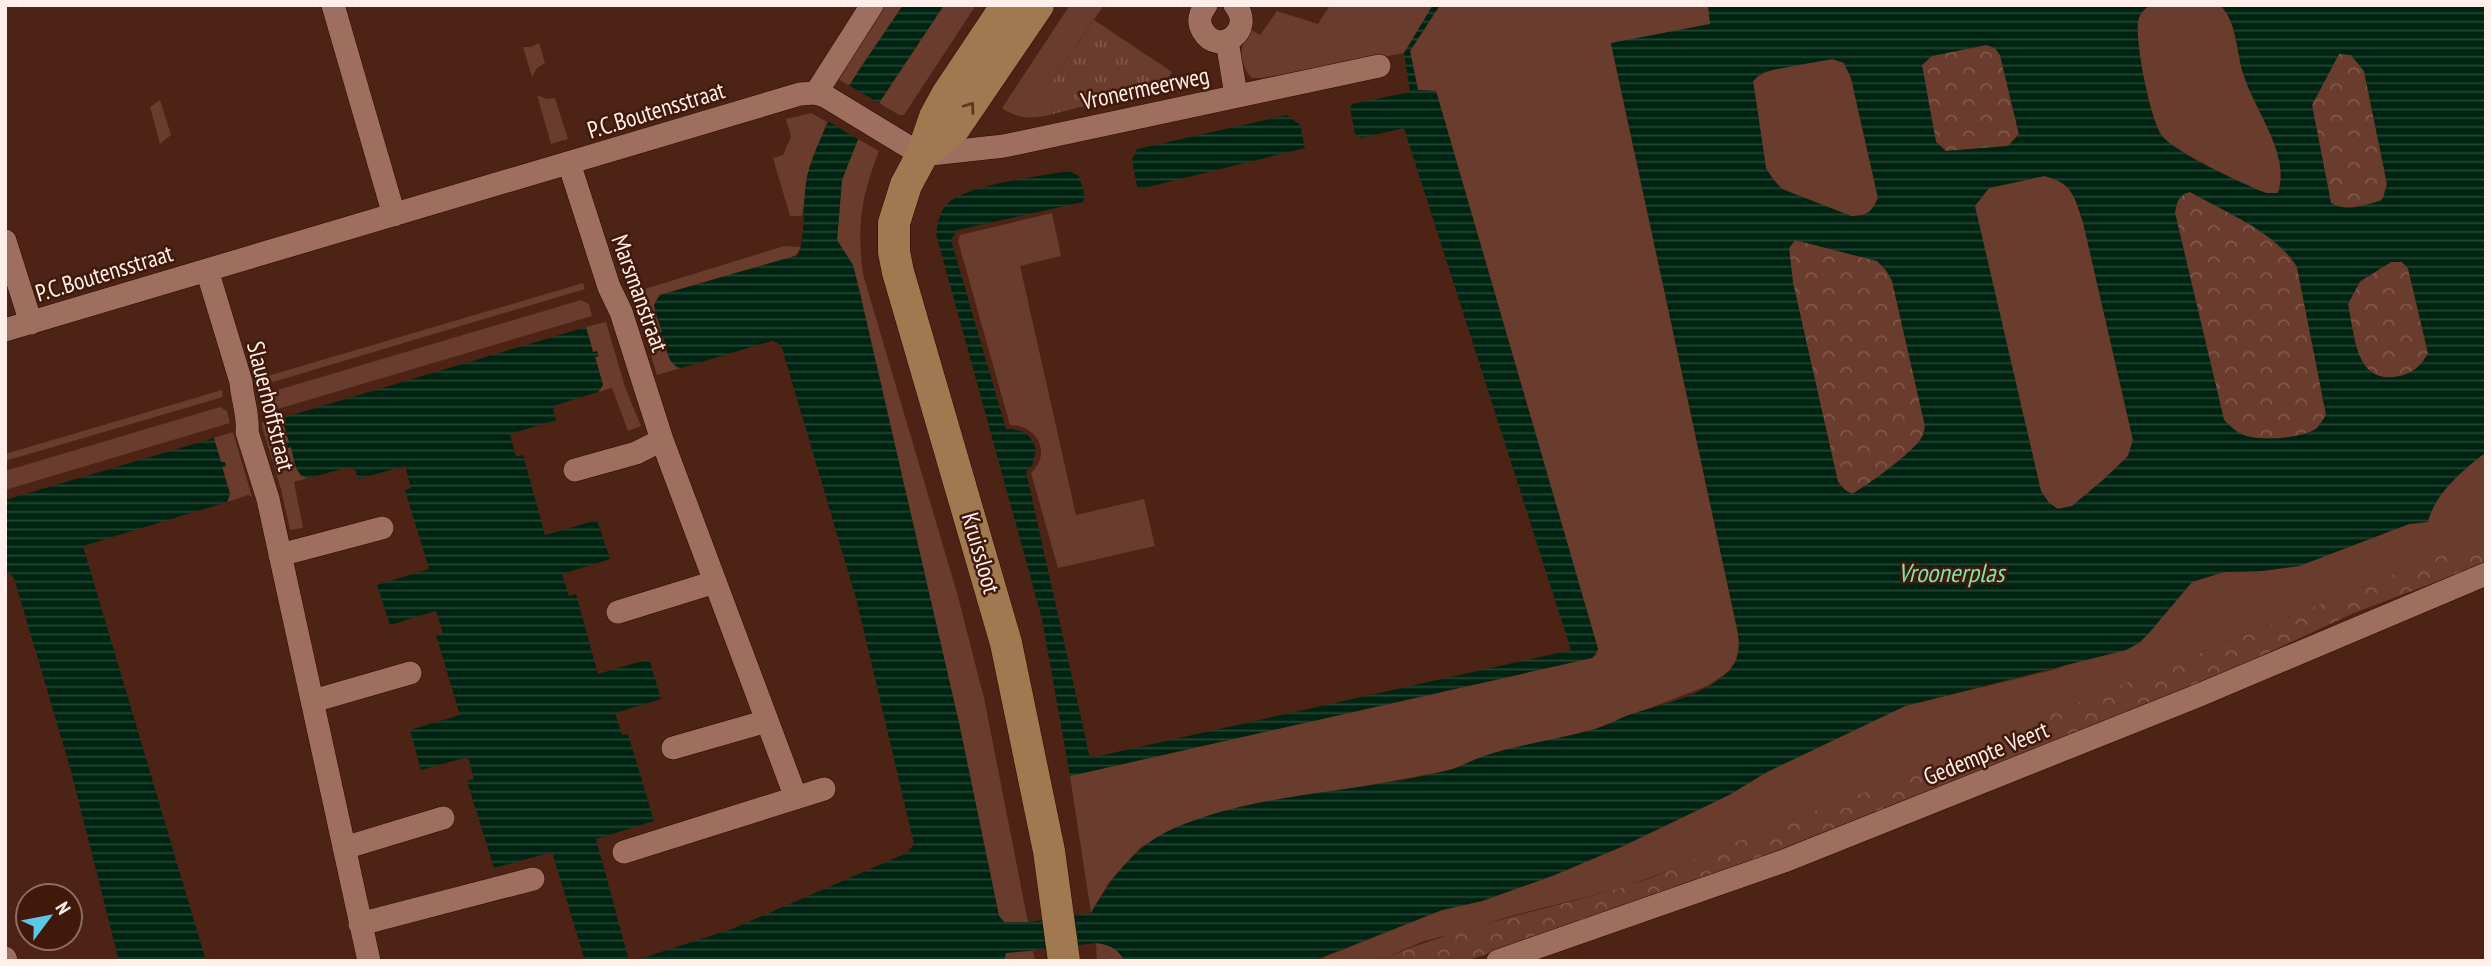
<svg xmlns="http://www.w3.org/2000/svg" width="2491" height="966" font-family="'PT Sans Narrow',sans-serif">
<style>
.grass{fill:#6a3c2d}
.forest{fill:url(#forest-crowns)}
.park{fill:url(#park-tufts)}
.water{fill:url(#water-rules);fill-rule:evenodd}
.pier{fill:#4c2315}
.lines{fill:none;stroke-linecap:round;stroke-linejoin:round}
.street-casing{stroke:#300900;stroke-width:24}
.secondary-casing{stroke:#300900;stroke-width:33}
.street{stroke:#9e6e5e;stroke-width:23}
.secondary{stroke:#a07950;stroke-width:32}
.oneway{stroke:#5d3620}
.labels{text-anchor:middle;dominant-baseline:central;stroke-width:5;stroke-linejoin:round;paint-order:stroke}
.street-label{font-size:24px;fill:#ffeee9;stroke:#40190b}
.water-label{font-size:26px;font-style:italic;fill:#7de2ac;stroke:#40190b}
</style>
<defs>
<pattern id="forest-crowns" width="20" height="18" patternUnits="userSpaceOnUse" patternTransform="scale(1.75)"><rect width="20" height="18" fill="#6a3c2d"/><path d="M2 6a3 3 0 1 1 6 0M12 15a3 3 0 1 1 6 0" fill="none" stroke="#80584b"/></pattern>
<pattern id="park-tufts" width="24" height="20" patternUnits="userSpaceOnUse" patternTransform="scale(1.75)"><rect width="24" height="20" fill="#6a3c2d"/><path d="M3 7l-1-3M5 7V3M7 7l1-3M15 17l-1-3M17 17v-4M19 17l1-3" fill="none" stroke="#80584b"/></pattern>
<pattern id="water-rules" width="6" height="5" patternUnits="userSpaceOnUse" patternTransform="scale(1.75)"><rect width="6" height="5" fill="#002412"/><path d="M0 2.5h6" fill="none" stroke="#264434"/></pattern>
</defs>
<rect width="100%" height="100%" fill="#4c2315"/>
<!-- grass -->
<path class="grass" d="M882 5H903L849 86 837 78Z
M944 5H976L904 115H899L879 103Z
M1070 5H1104L1047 88 1053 114C1034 119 1019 120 1002 108Z
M1330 5H1433L1404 53 1262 78H1252C1237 61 1239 47 1250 29L1260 35 1277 11 1318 24Z
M1440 5H1708L1711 24 1611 44 1738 633 1740 647 1735 662 1728 672 1707 686 1595 729 1484 756 1451 770 1328 793 1257 803 1178 827 1141 847 1109 882 1091 913 1070 776 1592 658 1596 655 1598 649 1436 91 1418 90 1410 51Z
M2151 5H2220C2238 23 2236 53 2244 76 2256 112 2291 153 2278 193 2274 193 2271 194 2267 193 2252 191 2172 149 2163 137 2150 121 2135 42 2138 22 2139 15 2144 8 2151 5Z
M539 43 545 63 537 68 532 77 523 47H531Z
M1833 59 1844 63 1851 78 1878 198C1872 212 1867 216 1851 216L1782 189 1773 179 1766 169 1753 81C1768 65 1811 63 1833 59Z
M537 95 547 99 555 98 568 139 551 144Z
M160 100 171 135 160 144 150 107Z
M811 113 827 122 808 173 802 216H790L773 158 783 155 791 137 786 119Z
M858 139 879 151C861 197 857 225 863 274L957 593 984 698 1028 922H1004L999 916 959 723 859 289 837 240 842 180Z
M2044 176C2073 183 2074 196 2083 222L2133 440 2128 456 2103 480 2072 506 2058 509 2049 503 2041 491 1974 207 1989 188Z
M1052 213 1061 256 1020 266 1076 515 1144 499 1155 546 1058 568 1031 473C1052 454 1038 425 1010 425L958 241 960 235Z
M784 246 801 247 795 256 660 295C649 305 658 320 662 332L659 338 663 336 676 367 681 368 657 375 632 293Z
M583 283 585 289 263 385 261 378Z
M581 300 589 304 592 316 271 411 267 399 271 392Z
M606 322 625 387 641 426 628 431 612 388 598 392 603 385 595 357 598 356 593 352 586 327Z
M222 390 223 397 5 461V454Z
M220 407 227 411 230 423 5 490V471Z
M282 418 289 442 287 448 291 447 300 475 308 478 294 482 303 528 290 530 281 489 261 423Z
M233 432 252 497 248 495 227 502 230 494 222 466H225L221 463 214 438Z
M2486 452V537L2047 715 2029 751 1952 784 1659 874 1625 887 1507 917 1465 931 1424 941 1378 961H1320V959L1442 910 1482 901 1552 876 1621 847 1729 795 1767 772 1905 706 2053 670 2148 634 2192 582 2224 572 2262 571 2299 566 2409 524 2427 522C2435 493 2463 470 2486 452Z
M1096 943C1110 945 1117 948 1125 961H1097Z
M1033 951 1035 961H1004L1006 953Z"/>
<!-- forest -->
<path class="forest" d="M1986 45 1995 48 2000 55 2019 135 2008 146 1946 151 1936 142 1921 65 1932 56Z
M2339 53 2351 55 2364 71 2387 184 2383 198 2380 201C2363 205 2347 212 2331 203L2312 105Z
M2190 192C2225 212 2276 232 2297 267L2326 415C2324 419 2320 425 2317 428 2302 439 2257 442 2241 434 2235 431 2229 425 2224 420L2175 213C2177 202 2178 195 2190 192Z
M1795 240 1877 261 1886 270 1892 281 1925 426C1925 427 1923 437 1922 437 1914 452 1868 485 1852 494L1845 490 1838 482 1793 283 1789 248Z
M2391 262H2402L2408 268 2428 353C2423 365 2413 373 2400 376 2355 386 2355 336 2347 304L2360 282Z
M2486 537V563L2354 613 2181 693 2029 751 2047 715Z
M1936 766 1952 784 1668 893 1466 961H1378C1457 927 1541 911 1623 887 1663 876 1702 855 1741 840 1806 814 1871 790 1936 766Z"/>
<!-- park -->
<path class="park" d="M1094 20 1172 72 1163 86 1053 114 1047 88Z"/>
<!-- water -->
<path class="water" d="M903 5H944L879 103 858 139 842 180 837 240 853 265 859 289 959 723 999 916 1004 922H1028L1091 913C1114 874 1136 844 1179 826 1264 791 1361 793 1449 770 1461 767 1472 760 1484 756 1519 744 1557 740 1592 730 1606 726 1618 719 1631 714 1663 704 1704 696 1728 672 1739 661 1740 647 1738 633L1611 43 1710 24 1708 5H2151C2144 8 2139 15 2138 21 2135 43 2150 120 2162 136 2175 153 2244 184 2266 193H2278C2291 155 2255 111 2244 76 2236 53 2238 23 2220 5H2486V452C2463 470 2435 493 2428 522L2409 524 2299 566 2262 571 2224 572 2192 582 2148 634 2139 643 2126 650 1905 706 1767 772 1729 795 1621 847 1552 876 1482 901 1442 910 1320 958V961H1125C1117 948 1110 945 1096 943L1006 953 1004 961H633L732 929 907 853 914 844 857 602 782 348 778 343 772 341 681 368C667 365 667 348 663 337L658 338 657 333 662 332 654 305 660 295 798 255C807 237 801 193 809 169 828 109 868 58 903 5ZM1986 45 1995 48 2000 55 2019 134 2008 146 1946 151 1936 142 1922 65 1932 56ZM2339 54 2351 55 2364 71 2387 184 2383 198 2380 201C2363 205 2347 213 2331 203L2312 105ZM1832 59 1844 63 1851 78 1878 198C1872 212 1867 216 1851 216L1782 189 1773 179 1766 168 1753 81 1761 73 1772 70ZM2044 176C2073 183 2074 196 2083 222L2133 440 2128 456 2103 480 2072 506 2058 509 2049 503 2041 491 1975 206 1989 188ZM2190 192C2225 212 2276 232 2297 267L2326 414C2324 418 2320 425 2317 428 2302 439 2257 442 2241 434 2235 431 2229 425 2224 420L2175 213C2177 202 2178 195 2190 192ZM1795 240 1877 261 1886 270 1892 281 1925 426C1925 427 1923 437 1922 437 1914 452 1868 485 1852 494L1845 490 1838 482 1793 283 1789 248ZM2391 262H2402L2408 268 2428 353C2422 365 2413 373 2400 376 2355 386 2355 336 2348 304L2360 281Z
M1433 5H1440L1410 51 1418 90 1436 91 1598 649 1592 658 1070 776 1042 619 936 234C938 223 939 213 947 204 965 185 1041 176 1069 171L1079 176 1085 197 1083 202 957 230 951 240 1006 429C1023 429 1031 434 1036 450L1032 466 1026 472 1090 758 1571 650 1404 128 1361 138 1355 134 1350 108 1352 104 1410 92 1404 53Z
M1287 115 1300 125 1305 148 1140 189 1137 186 1132 160 1137 149Z
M586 327 593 352 597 351 599 356 595 357 603 385 598 392 556 405 553 411 556 420 510 434 516 457 523 455 545 535 597 520 610 559 562 574 569 596 576 594 598 674 649 659 661 699 615 713 622 735 628 734 654 821 596 839 629 961H585L552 852 494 868 467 781 474 779 468 757 421 770 410 730 460 715 436 635 443 633 436 611 390 625 377 585 429 569 405 490 411 488 405 466 358 479 356 471 350 467 308 478C295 476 294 459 291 447L287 448 286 443 289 442 282 418Z
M214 438 221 462H225L226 466 222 467 230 494 227 502 83 546 206 961H119L71 771 14 578 5 569V500Z"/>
<!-- pier -->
<path class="pier" d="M847 84 882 105 861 141 826 120Z"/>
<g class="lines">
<defs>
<path id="street" d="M333 5 394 215
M1206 5C1200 13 1197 21 1203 31 1218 57 1256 31 1235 5
M1227 41 1236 95
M816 93 872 5
M569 163 609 287 621 312 662 440 796 798
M5 241 31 323
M207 270 241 382C242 399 249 416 247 432L268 499 369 961
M5 330 800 94 816 93 825 96 922 155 1004 146 1379 66
M575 470 636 453 662 440
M280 555 382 528
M618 612 715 582
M313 701 410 673
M673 748 767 721
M344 848 443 818
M624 852 824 789
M360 924 533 879
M5 958 6 961
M1498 961 1784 861 2197 696 2486 574"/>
<path id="secondary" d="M1007 5 947 95 935 117 922 155 906 185 894 223V252L898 272 1006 643 1049 851 1064 961
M922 155 955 127 1038 5"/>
</defs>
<!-- street casing -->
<use href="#street" class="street-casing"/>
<!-- secondary casing -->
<use href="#secondary" class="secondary-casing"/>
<!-- street -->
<use href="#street" class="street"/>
<!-- secondary -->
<use href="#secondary" class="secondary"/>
</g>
<!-- one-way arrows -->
<defs><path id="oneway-chevron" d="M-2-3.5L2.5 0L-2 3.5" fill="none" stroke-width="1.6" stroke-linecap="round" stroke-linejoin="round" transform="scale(1.75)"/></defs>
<use class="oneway" href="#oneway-chevron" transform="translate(970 107) rotate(-54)"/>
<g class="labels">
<!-- street labels -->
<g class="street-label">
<text transform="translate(1145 88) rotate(-12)">Vronermeerweg</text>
<text transform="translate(656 110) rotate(-17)">P.C.Boutensstraat</text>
<text transform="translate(104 273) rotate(-17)">P.C.Boutensstraat</text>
<text transform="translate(640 293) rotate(70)">Marsmanstraat</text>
<text transform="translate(271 406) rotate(76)">Slauerhoffstraat</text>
<text transform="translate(981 553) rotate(74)">Kruissloot</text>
<text transform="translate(1986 753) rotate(-22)">Gedempte Veert</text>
</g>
<!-- water labels -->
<g class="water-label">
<text x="1951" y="572">Vroonerplas</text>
</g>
</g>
<!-- border -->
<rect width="2491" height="966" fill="none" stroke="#ffeee9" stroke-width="14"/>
<!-- north arrow -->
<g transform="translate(49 917) rotate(58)"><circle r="33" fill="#40190b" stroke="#8c6e64" stroke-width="2"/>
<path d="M0-5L12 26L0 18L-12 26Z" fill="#5ac8e6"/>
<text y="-10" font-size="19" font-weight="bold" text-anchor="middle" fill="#ffeee9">N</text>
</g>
</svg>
